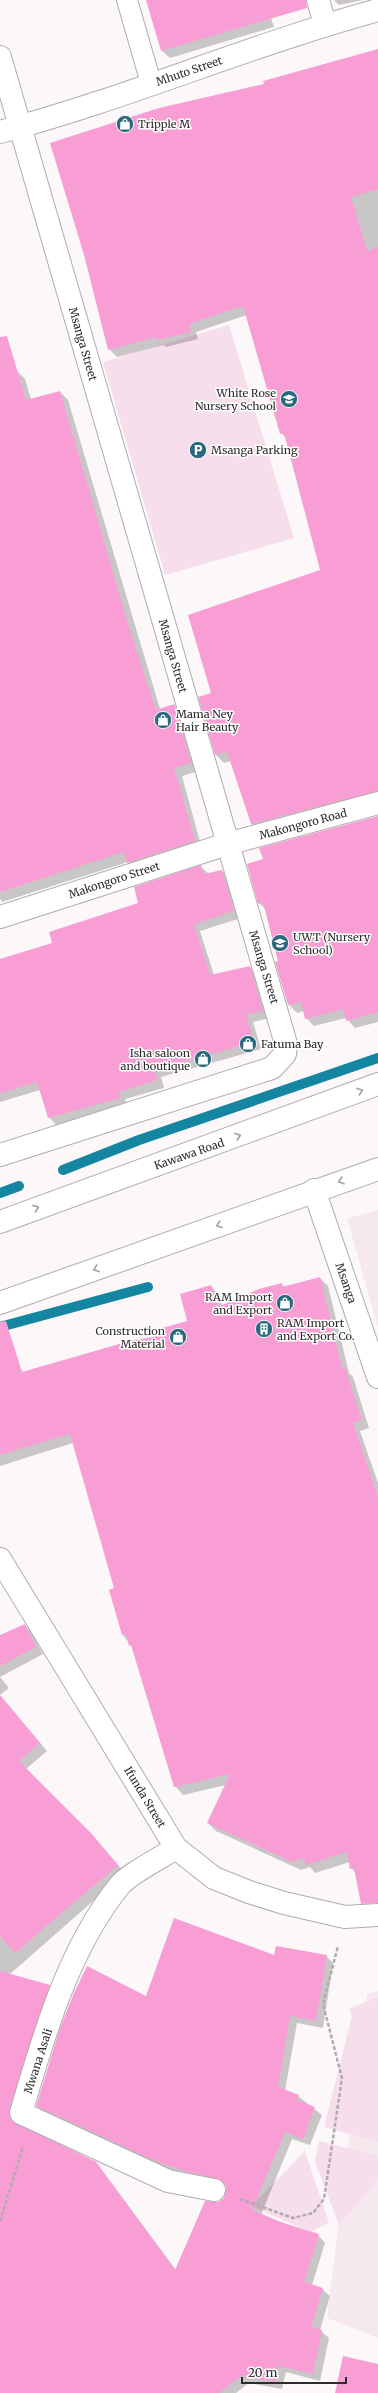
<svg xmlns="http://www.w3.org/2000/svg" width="378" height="2393" font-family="Merriweather,serif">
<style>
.built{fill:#f5e9ef}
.green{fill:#f7deec}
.shadow{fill:#0003}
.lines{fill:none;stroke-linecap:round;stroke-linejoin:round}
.stream{stroke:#1486a1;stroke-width:10}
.building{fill:#f99ed5}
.service-casing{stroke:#b0acae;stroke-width:22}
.minor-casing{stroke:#b0acae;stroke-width:24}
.primary-casing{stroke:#b0acae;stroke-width:24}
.path{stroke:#afacad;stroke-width:2.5;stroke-dasharray:4 2;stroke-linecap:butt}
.service{stroke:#fff;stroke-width:20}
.minor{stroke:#fff;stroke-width:22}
.primary{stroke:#fff;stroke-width:22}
.oneway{stroke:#a0a0a0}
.labels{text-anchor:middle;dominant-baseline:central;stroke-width:3;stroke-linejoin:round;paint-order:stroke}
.street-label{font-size:11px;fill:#2d2c2d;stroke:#fff}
.poi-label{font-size:11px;fill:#2d2c2d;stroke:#fff;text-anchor:start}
</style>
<rect width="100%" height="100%" fill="#fcf8fa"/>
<!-- built -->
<path class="built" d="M378 1210V1328L347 1218Z
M378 1991V2338L327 2318 367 1994Z"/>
<!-- green -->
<path class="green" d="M229 325 294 538 165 575 103 362Z
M378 1997V2142L324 2127 352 2016 349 2009Z
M319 2141 378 2156V2180L339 2225 315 2162Z
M305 2151 329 2223 310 2232 251 2206Z"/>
<!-- shadow -->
<path class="shadow" d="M147 0H278L268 9 274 27 170 58 162 51Z
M334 0H363L339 5Z
M378 50V800L260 832 252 824 231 761 224 763 216 755 200 697 212 694 321 571 287 439 281 433 247 315 196 332 198 339 166 347 164 345 117 357 109 349 265 84Z
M0 338 17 371 25 379 31 399 60 392 68 400 160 709 174 705 182 713 199 771 182 776 202 849 136 870 128 862 2 902 0 899Z
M378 817V1022L355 1028 346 1018 314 1026 306 1018 304 1011 297 1013 289 1005 266 910 259 903 264 860Z
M201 867 209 874 222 871 230 878 241 918 200 931 214 975 250 967 257 974 270 1018 253 1022 261 1049 161 1077 164 1088 125 1099 127 1105 56 1125 49 1117 40 1090 0 1102V960L54 943 139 904Z
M320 1278 328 1286 349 1373 353 1377 369 1428 360 1431 378 1483V1895L351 1868 350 1862 315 1873 310 1867 301 1870 216 1831 208 1823 226 1785 183 1795 175 1786 133 1648 123 1635 115 1589 73 1443 0 1466V1376L21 1369 24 1373 155 1338 188 1321 211 1286 219 1295 222 1306 282 1284 285 1287Z
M24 1625 32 1633 43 1654 0 1677 9 1688 0 1695V1637Z
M0 1695 47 1751 26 1769 98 1842 125 1873 9 1975 49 1986 56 1994 16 2124 96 2162 176 2270 218 2203 224 2199 227 2186 192 2178 163 2168 45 2113 37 2106 147 1997 275 1957 326 1956 333 1963 323 2028 297 2023 285 2091 298 2096 322 2115 310 2145 292 2139 261 2215 318 2235 325 2243 312 2285 322 2289 330 2296 320 2330 329 2338 320 2381 286 2372 282 2389 249 2383 236 2393H0Z"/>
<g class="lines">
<!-- stream -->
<path class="stream" d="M63 1170 139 1140 378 1058
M0 1193 19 1186
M0 1327 148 1287"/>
</g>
<!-- building -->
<path class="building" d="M146 0H306L307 8 161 51Z
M378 49V189L351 197 367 251 378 247V791L251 824 227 752 215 755 198 697 211 693 188 615 320 570 284 433 280 434 243 306 189 324 191 332 157 340 156 337 108 350 84 255 50 143 159 108 264 84 263 81Z
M7 336 26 400 60 391 130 631 156 710 174 704 191 763 174 768 195 841 127 863 124 852 0 892V337Z
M378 816V1012L346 1021 343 1009 305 1019 301 1002 288 1005 275 962 278 961 263 902 258 904 247 864 263 859 259 848Z
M201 865 204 874 222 870 234 911 194 924 210 975 250 966 263 1011 246 1014 254 1042 154 1070 157 1080 119 1092 120 1098 48 1118 37 1082 0 1093V959L52 943 49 932 138 903 134 887Z
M320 1277 342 1368H345L362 1420 353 1422 378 1497V1903L361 1904 354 1868 350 1869 347 1852 306 1865 304 1858 292 1862 207 1823 230 1774 174 1787 131 1645 129 1646 126 1634 122 1635 109 1590 114 1588 70 1434 0 1455V1322L6 1321 22 1372 133 1340 154 1337 152 1331 187 1321 180 1294 211 1285 218 1307 259 1289 282 1283V1287Z
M25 1624 36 1647 0 1666V1635Z
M0 1695 40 1743 19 1761 91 1833 118 1865 15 1953 0 1936Z
M174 1918 274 1955 276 1946 327 1955 316 2021 290 2016 278 2087 299 2095 297 2100 315 2107 303 2139 285 2132 252 2210 283 2223 319 2234 304 2282 323 2288 311 2327 322 2330 313 2374 278 2366 275 2382 241 2376 219 2393H0V1971L50 1985 9 2110 11 2120 96 2162 175 2270 205 2201 218 2202 224 2198 226 2186 222 2181 184 2171 155 2161 36 2106 60 2028 74 1993 87 1966 146 1996Z
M343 2356 378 2364V2393H335Z"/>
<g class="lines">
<defs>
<path id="service" d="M127 0 151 83"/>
<path id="minor" d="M318 0 325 24
M0 57 286 1044 285 1054 272 1068 0 1155
M0 132C128 98 250 45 378 10
M0 917 227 844 378 803
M314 1190 378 1377
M0 1559 176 1848 214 1878 249 1892 284 1903 345 1917 378 1915
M176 1848C162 1857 129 1874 120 1885 69 1947 43 2037 21 2113L168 2181 214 2190"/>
<path id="primary" d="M0 1222 378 1084
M0 1303 378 1169"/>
</defs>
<!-- service casing -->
<use href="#service" class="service-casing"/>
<!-- minor casing -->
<use href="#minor" class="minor-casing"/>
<!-- primary casing -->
<use href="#primary" class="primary-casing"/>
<!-- path -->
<path class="path" d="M240 2199 293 2218 313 2213 324 2199 342 2078 323 2004 338 1946
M0 2221 23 2147"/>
<!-- service -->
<use href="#service" class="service"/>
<!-- minor -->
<use href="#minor" class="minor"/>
<!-- primary -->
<use href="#primary" class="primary"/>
</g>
<!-- one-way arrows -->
<defs><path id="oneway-chevron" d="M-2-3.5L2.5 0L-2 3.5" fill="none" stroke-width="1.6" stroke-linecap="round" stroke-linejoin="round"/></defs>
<g class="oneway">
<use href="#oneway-chevron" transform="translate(360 1091) rotate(-21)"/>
<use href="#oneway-chevron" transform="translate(238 1136) rotate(-20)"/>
<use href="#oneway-chevron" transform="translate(341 1181) rotate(162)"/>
<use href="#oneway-chevron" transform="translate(36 1208) rotate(-21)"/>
<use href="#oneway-chevron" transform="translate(219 1225) rotate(160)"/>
<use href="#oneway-chevron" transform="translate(96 1269) rotate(160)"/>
</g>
<!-- icons -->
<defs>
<symbol id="shop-disc" viewBox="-11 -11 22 22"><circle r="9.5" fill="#29697e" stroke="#fff"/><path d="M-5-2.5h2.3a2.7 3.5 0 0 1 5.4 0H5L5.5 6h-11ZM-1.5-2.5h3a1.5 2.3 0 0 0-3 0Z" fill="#fff"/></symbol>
<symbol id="school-disc" viewBox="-11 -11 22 22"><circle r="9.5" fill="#29697e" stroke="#fff"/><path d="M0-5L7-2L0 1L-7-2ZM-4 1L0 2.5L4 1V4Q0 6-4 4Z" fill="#fff"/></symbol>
<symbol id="parking-disc" viewBox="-11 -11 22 22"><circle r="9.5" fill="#29697e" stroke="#fff"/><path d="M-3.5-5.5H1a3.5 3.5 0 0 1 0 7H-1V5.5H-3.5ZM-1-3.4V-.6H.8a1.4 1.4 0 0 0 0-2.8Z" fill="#fff"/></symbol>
<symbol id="building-disc" viewBox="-11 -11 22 22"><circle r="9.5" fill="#29697e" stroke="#fff"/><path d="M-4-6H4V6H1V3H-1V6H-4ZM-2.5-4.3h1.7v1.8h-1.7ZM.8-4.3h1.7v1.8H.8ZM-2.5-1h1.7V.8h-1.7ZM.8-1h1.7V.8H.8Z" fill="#fff"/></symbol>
</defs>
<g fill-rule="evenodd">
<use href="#shop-disc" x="115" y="114" width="20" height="20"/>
<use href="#school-disc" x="279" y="389" width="20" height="20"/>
<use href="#parking-disc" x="188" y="440" width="20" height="20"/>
<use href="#shop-disc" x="153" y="710" width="20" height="20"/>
<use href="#school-disc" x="270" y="933" width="20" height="20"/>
<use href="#shop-disc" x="238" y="1034" width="20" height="20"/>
<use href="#shop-disc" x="193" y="1049" width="20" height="20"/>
<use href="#shop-disc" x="275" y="1293" width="20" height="20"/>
<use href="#building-disc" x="254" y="1319" width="20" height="20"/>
<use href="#shop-disc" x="168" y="1327" width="20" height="20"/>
</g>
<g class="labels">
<!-- street labels -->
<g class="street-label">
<text transform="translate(189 71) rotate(-19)">Mhuto Street</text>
<text transform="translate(83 344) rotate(74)">Msanga Street</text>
<text transform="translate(173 656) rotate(74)">Msanga Street</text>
<text transform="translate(303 824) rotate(-15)">Makongoro Road</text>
<text transform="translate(114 880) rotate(-18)">Makongoro Street</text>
<text transform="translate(264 967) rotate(73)">Msanga Street</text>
<text transform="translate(189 1154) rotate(-19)">Kawawa Road</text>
<text transform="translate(346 1283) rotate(71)">Msanga</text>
<text transform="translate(145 1797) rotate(59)">Ifunda Street</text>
<text transform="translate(38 2061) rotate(-72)">Mwana Asali</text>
</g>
<!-- poi labels -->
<g class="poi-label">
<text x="138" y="124">Tripple M</text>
<text x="276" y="393" text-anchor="end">White Rose<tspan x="276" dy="13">Nursery School</tspan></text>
<text x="211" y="450">Msanga Parking</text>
<text x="176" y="714">Mama Ney<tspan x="176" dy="13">Hair Beauty</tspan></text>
<text x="293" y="937">UWT (Nursery<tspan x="293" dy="13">School)</tspan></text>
<text x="261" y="1044">Fatuma Bay</text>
<text x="190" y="1053" text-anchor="end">Isha saloon<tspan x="190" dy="13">and boutique</tspan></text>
<text x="272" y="1297" text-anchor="end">RAM Import<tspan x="272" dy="13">and Export</tspan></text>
<text x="277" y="1323">RAM Import<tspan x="277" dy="13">and Export Co.</tspan></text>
<text x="165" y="1331" text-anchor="end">Construction<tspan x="165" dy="13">Material</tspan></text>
</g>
</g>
<!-- scale -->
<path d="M242 2377v6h104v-6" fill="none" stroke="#2d2c2d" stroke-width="2"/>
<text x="248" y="2377" font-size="12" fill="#2d2c2d" stroke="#ffffff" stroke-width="3" paint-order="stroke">20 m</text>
</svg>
